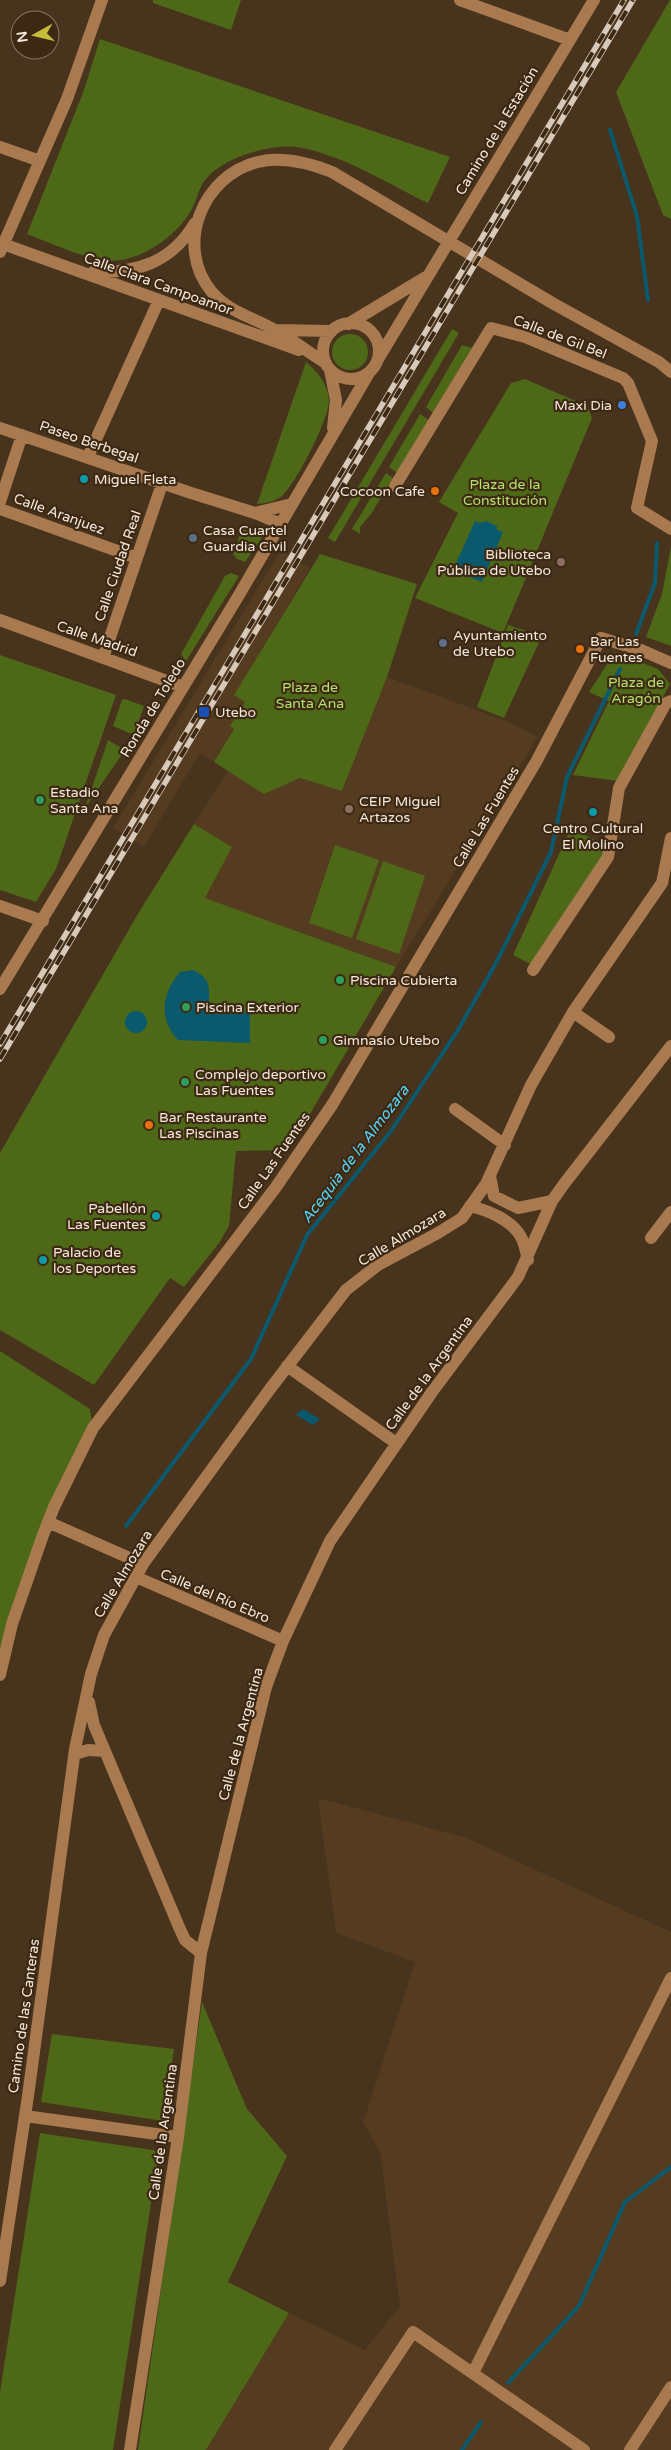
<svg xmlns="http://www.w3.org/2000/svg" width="671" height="2450" font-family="'Varela Round',sans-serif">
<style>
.built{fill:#553b1f}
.green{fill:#4d6917}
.water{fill:#0a596d}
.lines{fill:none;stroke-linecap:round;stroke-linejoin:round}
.stream{stroke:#0a596d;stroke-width:4}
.minor{stroke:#a9794f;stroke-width:12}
.rail-casing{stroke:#d8cabb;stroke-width:5.5}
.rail{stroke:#3d2913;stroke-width:4;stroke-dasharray:11;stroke-linecap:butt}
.shop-dot{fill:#3f7fe0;stroke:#3d2913;stroke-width:2}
.culture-dot{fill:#0f9aa8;stroke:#3d2913;stroke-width:2}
.food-dot{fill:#e8710a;stroke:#3d2913;stroke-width:2}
.service-dot{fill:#5c6f8a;stroke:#3d2913;stroke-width:2}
.education-dot{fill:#8d6e63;stroke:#3d2913;stroke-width:2}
.transit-dot{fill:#1a4fb4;stroke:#3d2913;stroke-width:2}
.leisure-dot{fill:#2e9e5b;stroke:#3d2913;stroke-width:2}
.labels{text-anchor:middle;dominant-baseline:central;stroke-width:4.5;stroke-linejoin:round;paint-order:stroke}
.street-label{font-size:14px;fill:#f5e8db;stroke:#3d2913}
.poi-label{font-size:14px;fill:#f5e8db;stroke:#3d2913;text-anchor:start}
.park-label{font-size:14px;fill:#b4e16b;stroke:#3d2913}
.water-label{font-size:15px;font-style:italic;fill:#53d7fc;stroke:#3d2913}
</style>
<rect width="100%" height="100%" fill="#48331d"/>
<!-- built -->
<path class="built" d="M280 551 310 568 235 695 245 702 231 726 234 729 214 762 200 753 144 847 113 828Z
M387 677 509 722 538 737 396 967 205 898 232 847 194 824 228 770 264 794 300 778 342 791Z
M318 1798 464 1837 671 1932V2450H206L289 2313 365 2350 400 2306 380 2152 363 2123 415 1962 336 1933Z"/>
<!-- green -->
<path class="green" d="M153 0H241L231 30 153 3Z
M670 0H671V219L663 215 616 92Z
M100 39 450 157 428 203C386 183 342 154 296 147 269 144 222 158 205 180 198 189 196 204 189 214 173 239 134 266 103 260 81 257 48 242 27 234L84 90Z
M452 329 459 333 335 542 328 538Z
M332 352a18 18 0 1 1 36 0a18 18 0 1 1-36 0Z
M462 345 472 348 433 413 426 407Z
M306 362C318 372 328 384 329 401 329 419 296 484 282 496 275 502 266 503 257 504Z
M525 379 587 406 592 418 503 633 415 598 458 513 439 502 511 383Z
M420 414 429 420 397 473 389 467Z
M386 473 393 478 371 514 360 527V534L352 529Z
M242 529 264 535 245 562 237 559 233 554Z
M671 546V646L646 637 662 594Z
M320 554 417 584 387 677 342 791 300 778 264 794 214 762 234 729 230 726 245 702 234 695Z
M231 573 239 576 186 661 181 654 225 576Z
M508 625 542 636 504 718 477 707Z
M615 652 658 669 670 684 618 781 573 775 609 701 589 692Z
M0 655 116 695 56 869 36 902 0 890Z
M125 699 144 706 134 735 113 726 122 700Z
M108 740 125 750 85 808Z
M194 824 232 847 205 898 396 967 289 1150 236 1151 229 1226 219 1243 184 1287 170 1278 94 1385 0 1330V1153L139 912Z
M571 828 605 845 603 856 532 965 513 955Z
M335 845 379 860 352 938 309 923Z
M383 861 425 876 399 954 356 939Z
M0 1351 90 1409 93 1428 54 1507 0 1680Z
M202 2002 247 2109 287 2156 228 2282 289 2313 206 2450H138Z
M52 2034 174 2049 163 2121 41 2102Z
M40 2133 159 2151 113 2450H0V2392Z"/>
<!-- water -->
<path class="water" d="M475 521 480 523 486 521 497 526V530L503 532 482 582 453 570Z
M193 970C214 980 208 990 209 1010L250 1013V1043L178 1040C158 1019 162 993 180 972Z
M125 1022a11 11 0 1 1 22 0a11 11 0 1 1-22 0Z
M303 1409 320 1419 313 1425 296 1415Z"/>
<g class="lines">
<!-- stream -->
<path class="stream" d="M610 130 637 216 648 300
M636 634 655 583 657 543
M126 1526 251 1359 307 1235 391 1131 458 1030 496 963 551 852 567 777 620 669
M508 2383 579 2306 625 2202 671 2167
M462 2450 481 2422"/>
<!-- minor -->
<path class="minor" d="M460 0 570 40
M0 147 40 161
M0 243 299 350
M0 252 67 99 102 0
M93 272C137 273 171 263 195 223
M323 351a28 28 0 1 1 56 0a28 28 0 1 1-56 0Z
M348 324 426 277
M275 330 332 331
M377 361 594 0
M326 363C308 353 293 339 275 330 253 317 228 312 211 291 174 245 203 175 258 162 283 156 309 163 332 172L554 304 659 362 671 372
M330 370 336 400 333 428
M0 428 188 492 255 513 281 524
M88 457 159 300
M395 486 491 328 525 337 623 378 628 383 652 441 637 508 671 529
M0 502 22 435
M0 509 137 558
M255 513 292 504
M0 620 183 687
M103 658 162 484
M0 906 43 921
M533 970 608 857 619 788 666 703 671 701
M0 989 239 595 369 373
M573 1012 609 1037
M455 1109 505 1145
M490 1176 494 1196 518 1208 552 1201
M470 1206C487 1210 512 1220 521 1237 525 1244 526 1252 528 1260
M651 1238 671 1212
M287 1366 396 1443
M48 1522 143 1564
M136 1577 283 1641
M0 1675 12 1624 43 1535 54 1507 93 1428 276 1187 332 1105 536 762 601 638 641 650 671 663
M89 1702 94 1725 179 1927 185 1940 201 1953
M75 1754 88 1750 105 1751
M25 2116 178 2137
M0 2281 28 2096 75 1749 91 1674 104 1635 143 1564 270 1389 346 1290 378 1265 438 1233 462 1218 486 1184 531 1085 573 1012 662 883 671 838
M473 2373 671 1978
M130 2450 178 2137 201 1953 266 1687 283 1641 330 1541 432 1392 518 1277 552 1201 564 1184 671 1046
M335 2450 413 2332 584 2450
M630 2450 671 2387"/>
<defs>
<path id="rail" d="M0 1044 624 0
M0 1059 633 0"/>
</defs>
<!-- rail casing -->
<use href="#rail" class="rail-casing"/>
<!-- rail -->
<use href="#rail" class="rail"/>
</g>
<!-- markers -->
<circle class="shop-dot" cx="622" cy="405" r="5"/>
<g class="culture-dot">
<circle cx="84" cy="479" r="5"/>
<circle cx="593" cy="812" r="5"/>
<circle cx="156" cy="1216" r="5"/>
<circle cx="43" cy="1260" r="5"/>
</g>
<g class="food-dot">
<circle cx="435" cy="491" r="5"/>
<circle cx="580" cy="649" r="5"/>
<circle cx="149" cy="1125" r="5"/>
</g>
<g class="service-dot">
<circle cx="193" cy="538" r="5"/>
<circle cx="443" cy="643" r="5"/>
</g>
<g class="education-dot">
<circle cx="561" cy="562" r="5"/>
<circle cx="349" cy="809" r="5"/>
</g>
<rect class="transit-dot" x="198" y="706" width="12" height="12" rx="2.5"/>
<g class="leisure-dot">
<circle cx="40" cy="800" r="5"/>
<circle cx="340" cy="980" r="5"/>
<circle cx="186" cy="1007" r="5"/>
<circle cx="323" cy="1040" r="5"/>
<circle cx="185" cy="1082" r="5"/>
</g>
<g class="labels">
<!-- street labels -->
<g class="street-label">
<text transform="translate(497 131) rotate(-59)">Camino de la Estación</text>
<text transform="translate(158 284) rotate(20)">Calle Clara Campoamor</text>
<text transform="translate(560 337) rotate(21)">Calle de Gil Bel</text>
<text transform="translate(89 442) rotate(19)">Paseo Berbegal</text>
<text transform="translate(59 514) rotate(20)">Calle Aranjuez</text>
<text transform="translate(118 566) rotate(-71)">Calle Ciudad Real</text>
<text transform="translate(97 639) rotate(19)">Calle Madrid</text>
<text transform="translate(153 708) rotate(-59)">Ronda de Toledo</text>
<text transform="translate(486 817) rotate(-59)">Calle Las Fuentes</text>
<text transform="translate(274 1161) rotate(-55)">Calle Las Fuentes</text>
<text transform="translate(402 1237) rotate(-31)">Calle Almozara</text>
<text transform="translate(429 1373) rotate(-54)">Calle de la Argentina</text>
<text transform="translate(123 1574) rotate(-59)">Calle Almozara</text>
<text transform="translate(215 1596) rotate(23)">Calle del Río Ebro</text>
<text transform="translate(241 1734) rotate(-75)">Calle de la Argentina</text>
<text transform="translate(24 2016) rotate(-82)">Camino de las Canteras</text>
<text transform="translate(163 2132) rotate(-82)">Calle de la Argentina</text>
</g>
<!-- poi labels -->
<g class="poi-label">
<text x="612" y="405" text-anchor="end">Maxi Dia</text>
<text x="94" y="479">Miguel Fleta</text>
<text x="425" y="491" text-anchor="end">Cocoon Cafe</text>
<text x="203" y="530">Casa Cuartel<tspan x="203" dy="16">Guardia Civil</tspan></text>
<text x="551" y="554" text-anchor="end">Biblioteca<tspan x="551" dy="16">Pública de Utebo</tspan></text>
<text x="453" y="635">Ayuntamiento<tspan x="453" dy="16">de Utebo</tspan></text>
<text x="590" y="641">Bar Las<tspan x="590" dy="16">Fuentes</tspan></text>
<text x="215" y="712">Utebo</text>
<text x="50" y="792">Estadio<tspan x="50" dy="16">Santa Ana</tspan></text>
<text x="359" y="801">CEIP Miguel<tspan x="359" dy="16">Artazos</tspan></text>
<text x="593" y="828" text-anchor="middle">Centro Cultural<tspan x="593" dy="16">El Molino</tspan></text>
<text x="350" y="980">Piscina Cubierta</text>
<text x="196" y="1007">Piscina Exterior</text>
<text x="333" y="1040">Gimnasio Utebo</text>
<text x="195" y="1074">Complejo deportivo<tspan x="195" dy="16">Las Fuentes</tspan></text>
<text x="159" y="1117">Bar Restaurante<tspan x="159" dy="16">Las Piscinas</tspan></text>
<text x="146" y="1208" text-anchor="end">Pabellón<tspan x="146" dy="16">Las Fuentes</tspan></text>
<text x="53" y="1252">Palacio de<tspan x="53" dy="16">los Deportes</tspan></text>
</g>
<!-- park labels -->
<g class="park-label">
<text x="505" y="484">Plaza de la<tspan x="505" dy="16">Constitución</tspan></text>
<text x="636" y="682">Plaza de<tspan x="636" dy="16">Aragón</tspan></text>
<text x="310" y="687">Plaza de<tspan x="310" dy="16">Santa Ana</tspan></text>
</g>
<!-- water labels -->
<g class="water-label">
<text transform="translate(355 1154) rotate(-53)">Acequia de la Almozara</text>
</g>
</g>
<!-- north arrow -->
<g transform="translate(35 35) rotate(262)"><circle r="24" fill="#3d2913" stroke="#877563"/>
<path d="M0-4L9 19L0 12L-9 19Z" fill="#c6bc3c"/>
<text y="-8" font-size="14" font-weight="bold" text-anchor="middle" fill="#f5e8db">N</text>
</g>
</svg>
